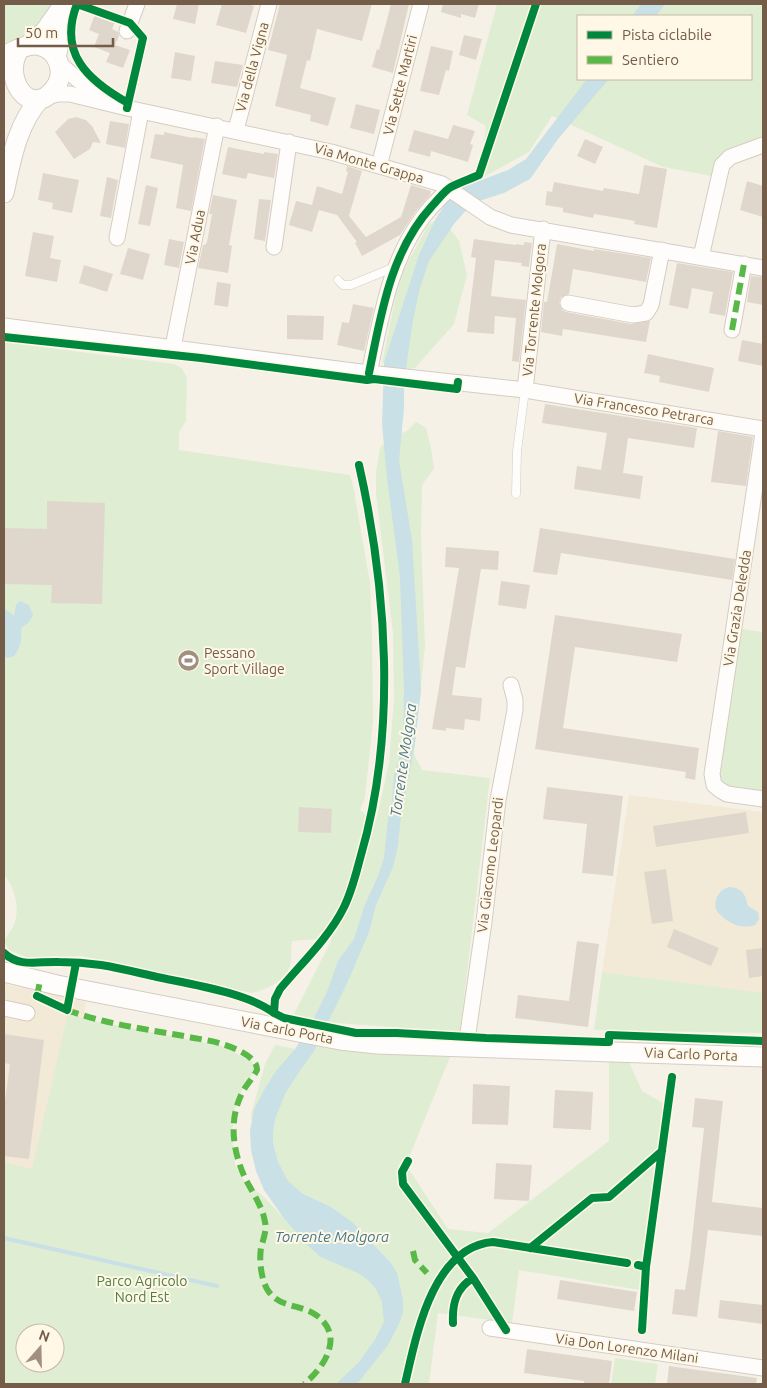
<svg xmlns="http://www.w3.org/2000/svg" width="767" height="1388" font-family="Ubuntu,sans-serif">
<style>
.residential{fill:#f2e9d7}
.green{fill:#dfedd2;fill-rule:evenodd}
.water{fill:#c9e0e6}
.lines{fill:none;stroke-linecap:round;stroke-linejoin:round}
.stream{stroke:#c9e0e6;stroke-width:4}
.building{fill:#e0d7cc}
.service-casing{stroke:#d5ccc2;stroke-width:9}
.minor-casing{stroke:#d5ccc2;stroke-width:17}
.tertiary-casing{stroke:#d5ccc2;stroke-width:21}
.service{stroke:#fefdfb;stroke-width:8}
.minor{stroke:#fefdfb;stroke-width:15}
.tertiary{stroke:#fefdfb;stroke-width:19}
.quiet{stroke:#58b947;stroke-width:6;stroke-dasharray:12 6;stroke-linecap:butt}
.cycleway-casing{stroke:#fff8e7;stroke-width:11}
.cycleway{stroke:#00873e;stroke-width:8}
.labels{text-anchor:middle;dominant-baseline:central;stroke-width:4;stroke-linejoin:round;paint-order:stroke}
.street-label{font-size:14px;fill:#735c48;stroke:#fff8e7}
.poi-label{font-size:14px;fill:#735c48;stroke:#fff8e7;text-anchor:start}
.park-label{font-size:14px;fill:#4e7e42;stroke:#fff8e7}
.water-label{font-size:15px;font-style:italic;fill:#45798d;stroke:#fff8e7}
</style>
<rect width="100%" height="100%" fill="#f6f1e7"/>
<!-- residential -->
<path class="residential" d="M629 795 763 812V993L602 972Z
M4 984 86 1002 59 1179 4 1168Z"/>
<!-- green -->
<path class="green" d="M4 4H54L36 30 4 46Z
M497 4H763V138L727 151 712 176 663 167 552 116 529 152 480 179 486 126 467 115ZM578 16H751V79H578Z
M441 217 459 241 467 275 454 324 415 368 408 369 382 363 396 295 403 271 428 225Z
M4 342 173 364 182 368 187 378 186 421 179 432V450L350 475 353 485 370 583 372 633 373 721 365 797 360 810 368 816 350 877 377 817 389 763 394 699 393 633 376 494V472L380 448 390 438 407 431 416 422 426 428 431 448 434 469 422 485 421 535 425 646 414 754 422 770 490 778 460 1032 337 1023 334 1026 308 1027 294 1022V1014L330 943 340 906 330 924 316 939 292 941C291 949 292 958 290 966 286 981 265 990 252 993L82 956 26 957 9 950 4 941C6 936 10 932 13 927 21 910 15 888 4 874Z
M742 629 763 632V791C745 789 723 793 717 772Z
M602 972 763 993V1033L594 1030Z
M68 1014 89 1020 222 1046 251 1061 255 1067V1070L242 1090 235 1108 232 1133 235 1165 245 1182 263 1196 281 1215 301 1219 256 1172 251 1115 265 1064 275 1045 311 1052 315 1046 450 1057 406 1165 448 1229 488 1233 609 1141V1062H629L642 1091 665 1104 643 1252 640 1290 519 1270 512 1323 438 1313 429 1384H4V1163L32 1169ZM25 1333H55V1363H25Z
M615 1358 658 1364 655 1384H611Z"/>
<!-- water -->
<path class="water" d="M641 4H665L656 16H632Z
M587 79H609L558 139 530 179 504 193 479 201 469 207 454 224 429 261 420 288 413 320 404 382V408L399 461 412 540 421 690 415 743 400 824 398 846 393 867 376 905 369 932 349 979 314 1051 299 1072 285 1094 275 1119 273 1132V1143L278 1162 288 1181 303 1194 331 1207 352 1222 390 1262 397 1273 403 1300V1312L399 1324 388 1345 357 1384H336L359 1362 376 1338 384 1322 382 1302 376 1289 369 1281 360 1274 321 1257 307 1245 283 1217 264 1190 256 1171 251 1150 250 1131 254 1110 264 1090 276 1071 295 1049 314 1018 327 992 338 961 354 939 364 907 378 876 384 858 388 819 392 801 394 775 403 745 404 689 400 577 387 478 382 424 384 363 419 255 435 220 447 201 463 187 508 170 526 159Z
M20 601 29 605 33 615 29 622 21 628C22 639 21 647 14 656L7 658 4 656V608L14 616 16 605Z
M729 887C742 888 745 893 748 906L758 912 759 919 755 925C739 930 726 922 716 910 714 900 718 890 729 887Z"/>
<g class="lines">
<!-- stream -->
<path class="stream" d="M4 1238 217 1286"/>
</g>
<!-- building -->
<path class="building" d="M177 4H199L195 24 173 19Z
M222 4H246L254 6 246 33 216 25Z
M280 4H372L362 41 317 29 310 61 307 60 300 88 336 98 328 126 310 121 311 115 275 106 287 55 268 50Z
M391 4H409L393 73 372 67 377 49 379 50Z
M443 4H479L475 18 461 14V18L441 12Z
M96 12 116 19 112 29 118 32 119 36 115 45 130 50 123 68 106 62 110 53 94 47 99 34 89 30Z
M464 35 482 39 476 60 459 55Z
M431 46 453 51 449 71 446 70 439 95 420 91Z
M175 52 195 56 191 81 171 78Z
M215 61 243 65 237 87 211 83Z
M356 104 380 110 374 134 350 128Z
M76 117 86 120 92 126 101 143 93 142 90 149 74 159 55 132 68 119Z
M110 121 129 124 125 148 106 144Z
M453 125 475 131 470 144 473 145 468 162 431 151 430 157 408 151 414 130 448 139Z
M164 132 193 138V137L205 139 191 211 176 208 183 165 150 158 155 134 164 135Z
M585 139 603 147 595 164 577 156Z
M228 147 264 154V152L278 154 274 178 248 173 246 179 222 174Z
M644 165 667 169 657 228 634 224 635 221 594 214 593 218 563 212V208L545 205 547 191 552 192 554 182 603 191 604 188 639 194Z
M347 166 362 171 349 216 366 237 401 217 411 185 431 191 430 195 416 211 400 235 362 256 355 243 357 242 337 215 319 210 312 232 289 225 296 201 312 205 317 186 342 194 348 172 346 171Z
M43 173 79 180 72 213 52 209 53 203 38 200Z
M107 177 118 180 111 218 100 216Z
M747 181 763 186V217L740 210Z
M146 185 158 188 150 226 138 224Z
M213 195 237 200 229 245 232 246 228 273 198 268 203 245H205L207 242 212 214H209Z
M259 199 271 200 265 241 254 239Z
M33 232 54 236 50 258 61 260 57 282 25 276Z
M169 239 184 242 179 268 164 265Z
M474 239 516 245V244L524 245V242L532 243 529 267 521 266 522 263 495 260 491 296 526 300 519 362 512 361 516 318 495 316 494 334 467 332 476 258 471 257Z
M557 244 594 251V249L651 258 646 282 573 269 569 294 561 297 559 302 562 310 566 312 631 324 650 321 646 342 563 329 562 336 541 332 544 302H547Z
M128 248 150 254 143 280 120 274Z
M677 263 733 272 725 316 709 313 713 292 692 288 688 309 669 305Z
M84 265 113 274 107 292 79 283Z
M751 276 763 277V305L747 302Z
M217 282 231 284 228 307 214 305Z
M353 304 374 308 364 351 337 345 342 322 349 323Z
M287 315 324 316 323 340 287 339Z
M742 340 763 344V366L738 361Z
M648 354 714 368 709 392 659 382 660 376 644 373Z
M545 404 697 428 694 448 628 438 623 473 643 476 640 499 574 489 577 466 601 470 607 433 542 423Z
M718 431 753 437 746 486 711 482Z
M47 501 105 503 102 604 51 603 52 585 4 584V528L47 529Z
M540 528 735 559 732 580 561 553 557 575 533 572Z
M446 547 499 551 498 570 481 569 465 668 456 667 452 695 482 698 480 721 465 719 464 730 446 728V731L432 729 459 568 445 567Z
M501 581 530 585 526 609 498 605Z
M555 615 682 634 677 662 575 647 563 728 699 748 695 780 685 778 686 772 535 749Z
M547 787 623 796 613 876 582 873 587 824 543 819Z
M299 807 332 809 331 833 298 832Z
M746 812 749 833 656 847 653 826Z
M666 869 673 921 652 924 644 872Z
M674 929 719 948 711 966 667 947Z
M577 941 599 944 588 1027 515 1018 518 995 569 1001Z
M763 948V976L749 978 746 950Z
M4 1034 44 1040 29 1159 4 1156V1109L10 1064 4 1063Z
M473 1084 510 1086 508 1125 472 1124Z
M555 1090 593 1092 591 1130 553 1128Z
M695 1098 723 1101 712 1202 763 1208V1236L708 1230 697 1317 672 1314 675 1289 685 1290 690 1257 704 1128 692 1127Z
M496 1163 532 1165 529 1201 494 1199Z
M560 1280 637 1292 634 1311 557 1299Z
M720 1300 763 1305V1324L718 1318Z
M527 1349 612 1361 609 1384H584V1381L524 1373Z
M669 1366 757 1378 756 1384H667Z"/>
<g class="lines">
<defs>
<path id="service" d="M338 280 343 285H351L395 267
M516 494 517 451 525 390"/>
<path id="minor" d="M127 31 137 4
M59 63 78 80 108 97
M46 97 58 94H70L127 108 331 152 442 184 490 217 511 225 763 268
M236 130 269 4
M379 166 421 4
M117 238 141 111
M274 247 289 142
M701 257 722 165 730 157 763 145
M568 303 633 315 646 313 651 305 662 250
M4 326 369 373 525 390 763 429
M732 330 744 264
M173 347 217 126
M369 373C381 319 389 262 423 217 431 206 441 197 450 188
M525 390 543 229
M763 433 712 774 714 785 720 790 727 794 763 799
M4 1008 27 1013
M466 1047 484 922 498 800 515 710V700L511 685
M490 1328 763 1368"/>
<path id="tertiary" d="M28 45 45 31 64 4
M4 56C14 51 25 44 37 45 58 48 67 73 54 89 30 120 0 77 20 48
M56 58 66 8
M4 193C11 161 17 124 40 99
M4 972 57 985 340 1040 377 1044 763 1057"/>
</defs>
<!-- service casing -->
<use href="#service" class="service-casing"/>
<!-- minor casing -->
<use href="#minor" class="minor-casing"/>
<!-- tertiary casing -->
<use href="#tertiary" class="tertiary-casing"/>
<!-- service -->
<use href="#service" class="service"/>
<!-- minor -->
<use href="#minor" class="minor"/>
<!-- tertiary -->
<use href="#tertiary" class="tertiary"/>
<!-- quiet -->
<path class="quiet" d="M732 330 744 264
M37 996 40 981
M67 1010C105 1024 145 1029 184 1036 197 1039 210 1040 222 1044 233 1047 258 1057 257 1070 253 1078 246 1085 242 1093 228 1121 233 1153 246 1180 253 1193 263 1208 265 1222 267 1231 263 1239 261 1248 259 1260 261 1278 267 1289 278 1308 300 1304 316 1315 345 1335 325 1367 304 1384
M413 1251 415 1260 427 1273"/>
<defs>
<path id="cycleway" d="M77 4 130 23 143 38 127 108
M77 4C58 53 87 80 128 103
M4 337 201 358 367 380 374 379 457 389 458 382
M369 373C381 315 390 252 432 206 438 200 444 191 451 187 460 182 470 179 479 175L536 4
M4 953C20 968 39 961 59 962 73 962 87 963 101 965 120 968 139 973 157 977 190 984 248 993 274 1013L275 999 280 989C301 964 329 937 343 909 352 892 356 873 361 855 397 732 387 589 359 465
M37 996 67 1010 76 963
M274 1013 284 1018 356 1033H397L486 1038 604 1042H609V1035L763 1041
M408 1161 402 1172 403 1184 473 1278
M530 1248 592 1198 609 1197 662 1151
M638 1265 646 1267 642 1330
M646 1267 672 1077
M453 1323C452 1304 456 1288 473 1278L506 1330
M405 1384C416 1337 432 1247 493 1242L627 1263"/>
</defs>
<!-- cycleway casing -->
<use href="#cycleway" class="cycleway-casing"/>
<!-- cycleway -->
<use href="#cycleway" class="cycleway"/>
</g>
<!-- icons -->
<defs>
<symbol id="stadium-disc" viewBox="-11 -11 22 22"><circle r="9.5" fill="#a19080" stroke="#fff8e7"/><path d="M0-5a6.5 5 0 1 0 0 10a6.5 5 0 1 0 0-10ZM-3.5-1.8h7v3.6h-7Z" fill="#fff"/></symbol>
</defs>
<g fill-rule="evenodd">
<use href="#stadium-disc" x="176" y="648" width="25" height="25"/>
</g>
<g class="labels">
<!-- street labels -->
<g class="street-label">
<text transform="translate(252 67) rotate(-75)">Via della Vigna</text>
<text transform="translate(400 85) rotate(-76)">Via Sette Martiri</text>
<text transform="translate(369 163) rotate(16)">Via Monte Grappa</text>
<text transform="translate(195 237) rotate(-79)">Via Adua</text>
<text transform="translate(534 310) rotate(-84)">Via Torrente Molgora</text>
<text transform="translate(644 409) rotate(9)">Via Francesco Petrarca</text>
<text transform="translate(737 608) rotate(-81)">Via Grazia Deledda</text>
<text transform="translate(490 865) rotate(-83)">Via Giacomo Leopardi</text>
<text transform="translate(287 1030) rotate(11)">Via Carlo Porta</text>
<text transform="translate(691 1054) rotate(2)">Via Carlo Porta</text>
<text transform="translate(627 1348) rotate(8)">Via Don Lorenzo Milani</text>
</g>
<!-- poi labels -->
<g class="poi-label">
<text x="204" y="653">Pessano<tspan x="204" dy="16">Sport Village</tspan></text>
</g>
<!-- park labels -->
<g class="park-label">
<text x="142" y="1281">Parco Agricolo<tspan x="142" dy="16">Nord Est</tspan></text>
</g>
<!-- water labels -->
<g class="water-label">
<text transform="translate(403 760) rotate(-82)">Torrente Molgora</text>
<text x="332" y="1236">Torrente Molgora</text>
</g>
</g>
<!-- border -->
<rect width="767" height="1388" fill="none" stroke="#735c48" stroke-width="10"/>
<!-- legend -->
<rect x="577" y="15" width="175" height="65" fill="#fff8e7" stroke="#c7baa7"/>
<rect x="587" y="31" width="25" height="8" fill="#00873e" stroke="#c7baa7"/>
<text x="622" y="40" font-size="15" fill="#735c48">Pista ciclabile</text>
<rect x="587" y="56" width="25" height="8" fill="#58b947" stroke="#c7baa7"/>
<text x="622" y="65" font-size="15" fill="#735c48">Sentiero</text>
<!-- north arrow -->
<g transform="translate(40 1348) rotate(20)"><circle r="24" fill="#fff8e7" stroke="#c7baa7"/>
<path d="M0-4L9 19L0 12L-9 19Z" fill="#a19080"/>
<text y="-8" font-size="14" font-weight="bold" text-anchor="middle" fill="#735c48">N</text>
</g>
<!-- scale -->
<path d="M18 38v8h95v-8" fill="none" stroke="#735c48" stroke-width="2.5"/>
<text x="25" y="38" font-size="15" fill="#735c48" stroke="#fff8e7" stroke-width="4" paint-order="stroke">50 m</text>
</svg>
